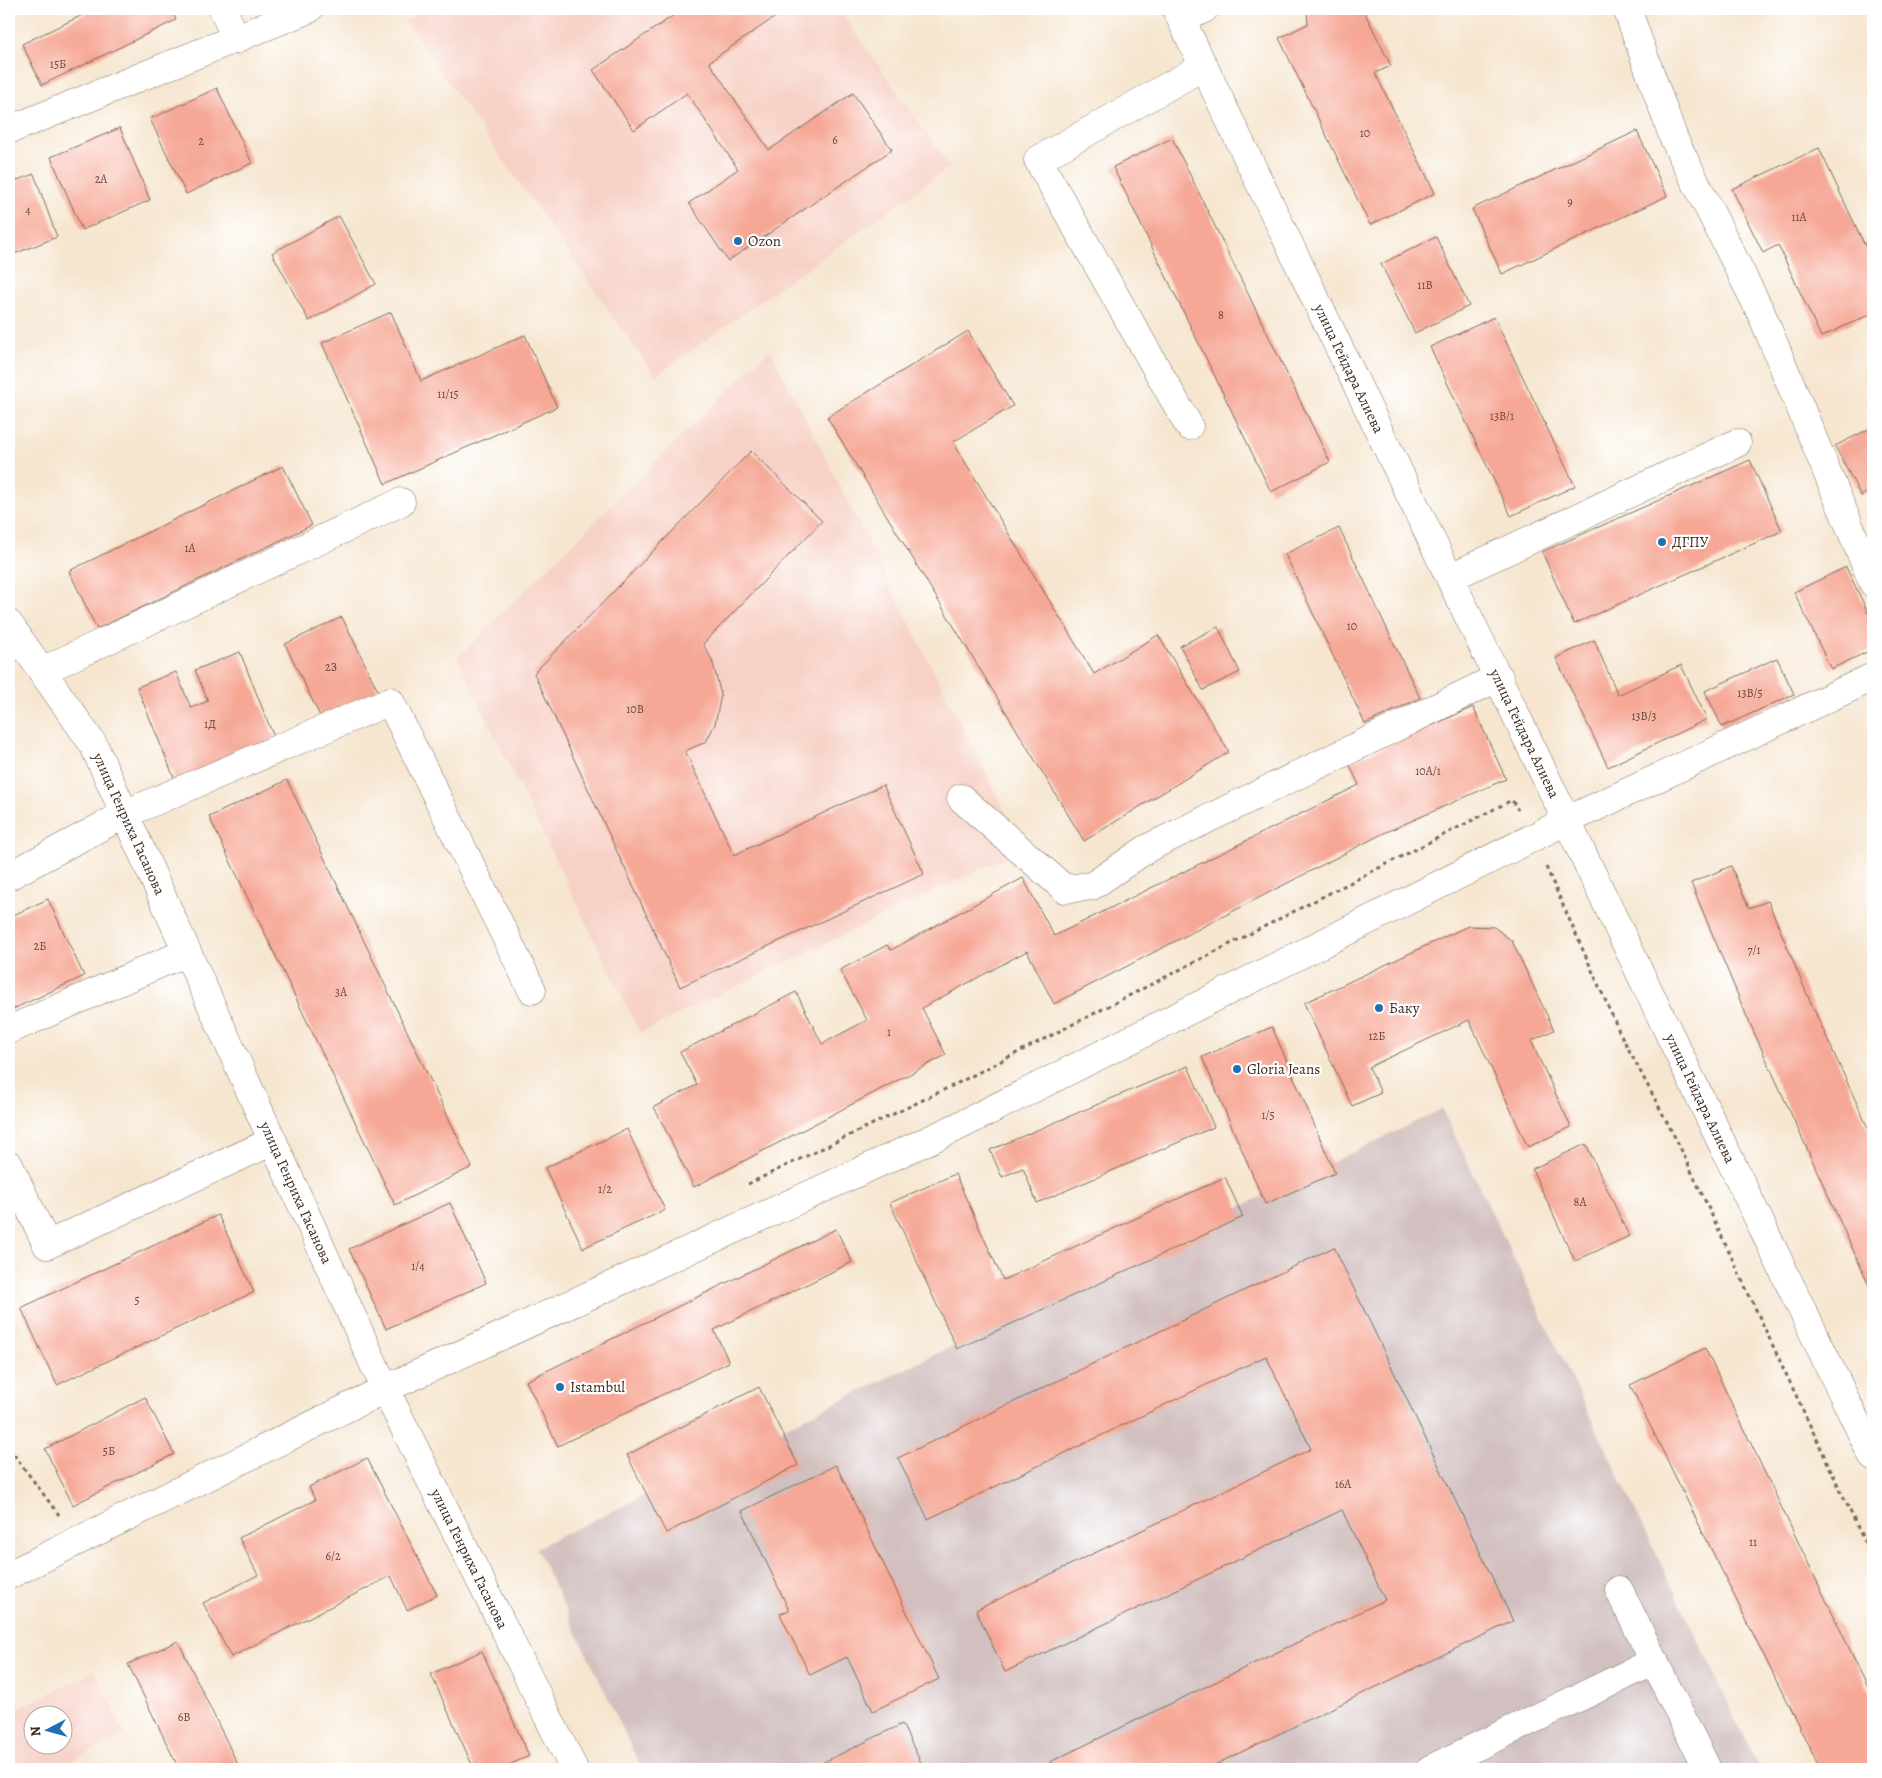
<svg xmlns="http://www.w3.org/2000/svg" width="1882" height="1778" font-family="Alegreya,serif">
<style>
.built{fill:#f7d1c6;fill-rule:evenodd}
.industrial{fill:#d2bfbf}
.building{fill:#f6a795}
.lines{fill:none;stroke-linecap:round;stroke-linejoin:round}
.minor-casing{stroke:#7c6c5c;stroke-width:29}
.path{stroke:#7c6c5c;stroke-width:3;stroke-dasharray:4 4;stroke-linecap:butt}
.minor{stroke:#fff;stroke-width:28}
.poi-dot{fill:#1f6fb2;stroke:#fff;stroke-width:2}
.labels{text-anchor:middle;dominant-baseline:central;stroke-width:4.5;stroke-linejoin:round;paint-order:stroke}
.number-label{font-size:12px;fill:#6a493c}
.poi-label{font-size:15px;fill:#3b2a1e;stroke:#fff;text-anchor:start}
.street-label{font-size:15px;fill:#3b2a1e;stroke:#fff}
</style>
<rect width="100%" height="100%" fill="#fff"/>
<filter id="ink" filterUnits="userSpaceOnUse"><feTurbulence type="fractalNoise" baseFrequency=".02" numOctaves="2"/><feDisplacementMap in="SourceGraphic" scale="10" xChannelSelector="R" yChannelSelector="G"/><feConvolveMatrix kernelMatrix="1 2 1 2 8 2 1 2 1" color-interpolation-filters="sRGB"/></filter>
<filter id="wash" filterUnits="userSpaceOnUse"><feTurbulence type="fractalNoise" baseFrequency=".0096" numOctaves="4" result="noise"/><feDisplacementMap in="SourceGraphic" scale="20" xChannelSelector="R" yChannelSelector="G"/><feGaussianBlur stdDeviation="1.12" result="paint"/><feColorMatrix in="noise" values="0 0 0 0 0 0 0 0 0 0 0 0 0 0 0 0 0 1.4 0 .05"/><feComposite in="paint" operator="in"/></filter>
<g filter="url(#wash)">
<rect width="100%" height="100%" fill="#f6e6d0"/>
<!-- built -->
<path class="built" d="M425 9H839L950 167 655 376 406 22Z
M770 349 1024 848 640 1033 457 658Z
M95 1671 125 1734 54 1769H9V1713ZM32 1716H62V1746H32Z"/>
<!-- industrial -->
<path class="industrial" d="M1442 1109 1760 1769H642L536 1548Z"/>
<g id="blocks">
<!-- building -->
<path class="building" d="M95 9H171L176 20 42 85 22 44Z
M683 9H787L709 62 769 150 853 93 892 150 728 261 689 203 738 169 687 93 634 130 593 70Z
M1316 9H1363L1391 66 1375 73 1435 193 1370 225 1279 38 1308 24 1307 13Z
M217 88 252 163 186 194 150 119Z
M120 128 150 200 82 230 51 157Z
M1637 131 1667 196 1502 274 1472 209Z
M1172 138 1330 462 1271 492 1113 167Z
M1819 148 1873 263V313L1821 337 1778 245 1763 253 1732 189Z
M34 174 57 237 9 256V183Z
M339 216 376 284 309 321 272 253Z
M1436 237 1469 306 1415 333 1381 264Z
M391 312 421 381 525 335 557 407 385 484 322 343Z
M1494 317 1575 486 1511 516 1430 347Z
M968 331 1013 406 953 442 1094 674 1158 635 1229 752 1084 841 827 417Z
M1873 427V489L1861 496 1835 446Z
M751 451 822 521 703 644 712 660 721 695 715 724 706 742 685 751 734 855 883 785 924 874 680 987 534 673Z
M1750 460 1782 531 1574 624 1542 552Z
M283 466 312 525 97 629 69 571Z
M1339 528 1420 698 1365 724 1285 554Z
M1846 567 1873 623V649L1831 669 1794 592Z
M342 617 378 691 321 718 285 644Z
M1218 627 1240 672 1203 690 1180 646Z
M1594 640 1618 695 1681 665 1707 719 1608 767 1556 658Z
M240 652 275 740 175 780 137 687 176 672 191 708 208 701 195 670Z
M1777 658 1794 694 1722 727 1705 691Z
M1473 707 1506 779 1384 833 1054 1004 1027 951 922 1008 946 1055 694 1187 654 1107 697 1085 680 1052 796 992 822 1044 867 1020 840 970 887 945 891 950 1023 878 1054 936 1359 785 1349 763Z
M287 780 472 1167 395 1205 209 817Z
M1731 866 1749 908 1768 901 1806 992 1873 1139V1294L1747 1017 1691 883Z
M48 899 84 976 9 1011V917Z
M1468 926 1494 927 1512 941 1554 1030 1531 1041 1571 1127 1528 1147 1469 1020 1369 1067 1381 1093 1352 1106 1304 1003Z
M1272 1027 1335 1173 1265 1204 1202 1057Z
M1188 1066 1214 1127 1037 1203 1023 1168 1002 1177 990 1150Z
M627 1129 665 1210 583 1248 545 1168Z
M1586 1144 1629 1236 1575 1261 1532 1169Z
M955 1174 1003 1280 1225 1177 1243 1217 957 1349 890 1203Z
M450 1203 486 1283 386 1329 349 1249Z
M218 1215 254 1292 57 1385 21 1308Z
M836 1229 852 1262 714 1330 729 1362 558 1446 526 1381Z
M1334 1247 1513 1621 1206 1769H1054L1050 1762 1385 1600 1342 1510 1005 1672 976 1610 1311 1449 1266 1356 928 1519 898 1458Z
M1705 1348 1873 1698V1769H1820L1630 1385Z
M759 1387 798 1465 666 1533 627 1455Z
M145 1397 174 1454 73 1505 45 1449Z
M367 1458 437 1595 407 1610 391 1576 231 1657 203 1603 258 1575 239 1538 315 1500 309 1487Z
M836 1465 939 1679 873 1711 847 1657 810 1675 780 1614 789 1610 742 1511Z
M178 1641 240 1769H179L128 1664Z
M482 1651 529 1756 500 1769H474L431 1674Z
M902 1724 924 1769H822L820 1764Z"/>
</g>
</g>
<g filter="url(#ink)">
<use href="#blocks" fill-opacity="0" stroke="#7c6c5c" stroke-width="1"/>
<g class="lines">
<defs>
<g id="minor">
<path d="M223 9 236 40"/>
<path id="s1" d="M1176 9 1873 1457"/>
<path d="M1627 9 1674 139 1762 315 1873 583"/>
<path d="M1182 19 1204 9"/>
<path d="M9 130 309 9"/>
<path d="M1189 426 1038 160 1204 66"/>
<path d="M1451 577 1737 443"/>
<path id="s2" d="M9 624 93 744 385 1389 574 1769"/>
<path d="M42 671 401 502"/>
<path d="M961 798 1065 889 1092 886 1148 848 1499 677"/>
<path d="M9 876 125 814 390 701 532 990"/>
<path d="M9 1030 187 952"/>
<path d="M9 1165 47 1245 273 1141"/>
<path d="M9 1575 385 1389 953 1129 1568 820 1873 677"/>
<path d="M1619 1590 1707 1769"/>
<path d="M1430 1769 1655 1661"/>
</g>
</defs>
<!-- minor casing -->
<use href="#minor" class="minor-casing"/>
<!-- path -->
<path class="path" d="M1546 867 1619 1031 1679 1145 1873 1560
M748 1184 954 1085 1512 800 1518 810
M9 1448 59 1515"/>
<!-- minor -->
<use href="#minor" class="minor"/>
</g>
</g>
<!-- markers -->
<g class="poi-dot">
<circle cx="738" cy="241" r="5"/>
<circle cx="1662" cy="542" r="5"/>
<circle cx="1379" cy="1008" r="5"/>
<circle cx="1237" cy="1069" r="5"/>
<circle cx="560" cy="1387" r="5"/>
</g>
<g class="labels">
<!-- number labels -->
<g class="number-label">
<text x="58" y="64">15Б</text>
<text x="1365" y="133">10</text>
<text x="835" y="140">6</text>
<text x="201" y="141">2</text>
<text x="101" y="179">2А</text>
<text x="1570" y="202">9</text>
<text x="28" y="210">4</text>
<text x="1799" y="217">11А</text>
<text x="1425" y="285">11В</text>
<text x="1221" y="315">8</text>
<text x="448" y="394">11/15</text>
<text x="1502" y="416">13В/1</text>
<text x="190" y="548">1А</text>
<text x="1352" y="626">10</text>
<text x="331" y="667">2З</text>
<text x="1750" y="693">13В/5</text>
<text x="635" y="709">10В</text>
<text x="1644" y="716">13В/3</text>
<text x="210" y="724">1Д</text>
<text x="1428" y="771">10А/1</text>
<text x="40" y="946">2Б</text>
<text x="1754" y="950">7/1</text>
<text x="341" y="992">3А</text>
<text x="889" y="1032">1</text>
<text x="1377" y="1036">12Б</text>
<text x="1268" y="1115">1/5</text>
<text x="605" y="1189">1/2</text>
<text x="1580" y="1202">8А</text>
<text x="418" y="1266">1/4</text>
<text x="137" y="1300">5</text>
<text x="109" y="1451">5Б</text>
<text x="1343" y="1484">16А</text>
<text x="1753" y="1542">11</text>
<text x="333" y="1556">6/2</text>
<text x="184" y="1717">6В</text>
</g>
<!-- poi labels -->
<g class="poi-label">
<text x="748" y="241">Ozon</text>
<text x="1672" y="542">ДГПУ</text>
<text x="1389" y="1008">Баку</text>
<text x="1247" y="1069">Gloria Jeans</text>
<text x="570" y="1387">Istambul</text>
</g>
<!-- street labels -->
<g class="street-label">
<text stroke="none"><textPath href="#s1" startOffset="399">улица Гейдара Алиева</textPath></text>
<text stroke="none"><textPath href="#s1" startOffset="804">улица Гейдара Алиева</textPath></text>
<text stroke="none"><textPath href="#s2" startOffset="234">улица Генриха Гасанова</textPath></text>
<text stroke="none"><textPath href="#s1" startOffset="1209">улица Гейдара Алиева</textPath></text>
<text stroke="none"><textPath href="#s2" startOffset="639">улица Генриха Гасанова</textPath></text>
<text stroke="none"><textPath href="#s2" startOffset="1044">улица Генриха Гасанова</textPath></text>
</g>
</g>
<!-- margin -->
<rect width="1882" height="1778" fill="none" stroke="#fff" stroke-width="30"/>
<!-- north arrow -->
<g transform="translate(48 1730) rotate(264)"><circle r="24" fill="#ffffff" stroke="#b1aaa5"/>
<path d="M0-4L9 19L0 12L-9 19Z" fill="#1f6fb2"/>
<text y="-8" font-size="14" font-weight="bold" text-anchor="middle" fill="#3b2a1e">N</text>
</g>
</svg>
